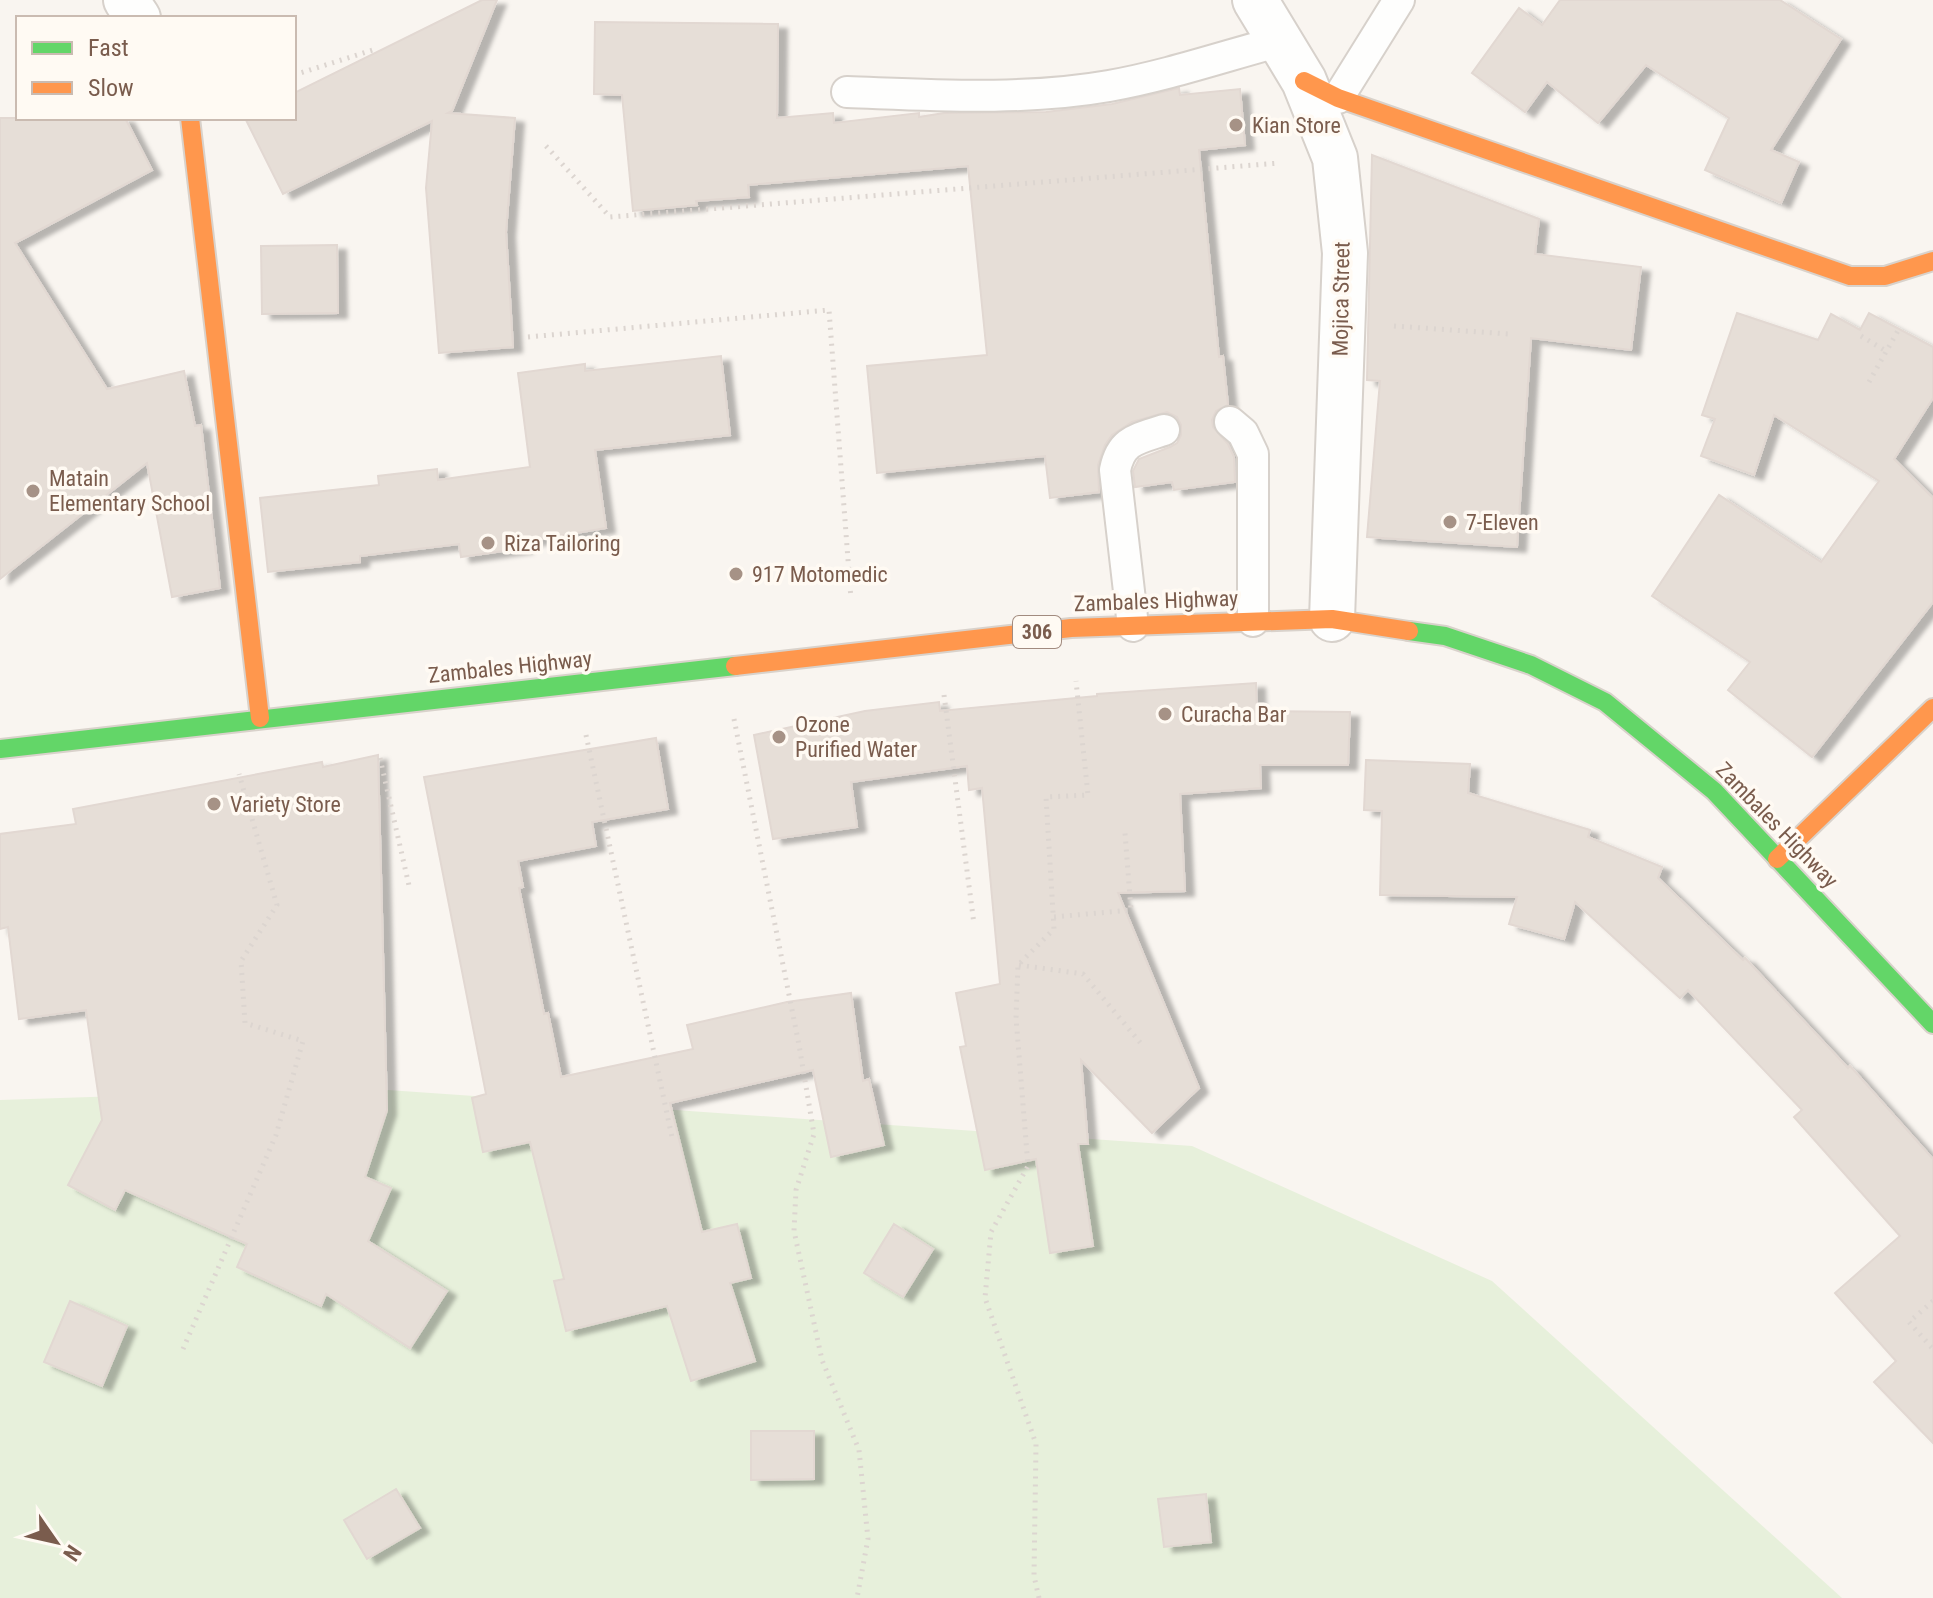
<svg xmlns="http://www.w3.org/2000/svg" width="1933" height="1598" font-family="'Roboto Condensed',sans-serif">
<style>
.green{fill:#e7f0db}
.building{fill:#e6ded7;stroke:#e2d8d2;stroke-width:2;filter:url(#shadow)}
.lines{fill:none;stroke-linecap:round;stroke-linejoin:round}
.lane-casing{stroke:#d7d1cb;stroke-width:34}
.street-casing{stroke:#d7d1cb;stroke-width:48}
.fast-casing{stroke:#d9d2cb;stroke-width:22}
.slow-casing{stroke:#d9d2cb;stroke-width:22}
.path{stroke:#dcd5d0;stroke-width:5;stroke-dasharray:2 6;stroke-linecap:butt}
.lane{stroke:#fefefd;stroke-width:30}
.street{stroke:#fefefd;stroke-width:44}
.fast{stroke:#63d668;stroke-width:18}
.slow{stroke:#ff974d;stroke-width:18}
.poi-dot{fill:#a69286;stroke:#fffaf3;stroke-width:3}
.labels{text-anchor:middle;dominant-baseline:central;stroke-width:7;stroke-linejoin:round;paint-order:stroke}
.shield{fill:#fffaf3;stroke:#a28b7f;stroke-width:2}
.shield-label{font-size:20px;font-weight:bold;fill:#7a5c4d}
.poi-label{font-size:22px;fill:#7a5c4d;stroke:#fffaf3;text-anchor:start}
.street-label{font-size:22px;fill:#7a5c4d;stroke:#fffaf3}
</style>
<defs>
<filter id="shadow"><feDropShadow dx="9" dy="5" stdDeviation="2" flood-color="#0004"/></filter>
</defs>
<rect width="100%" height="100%" fill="#f9f5f0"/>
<!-- green -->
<path class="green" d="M359 1088 1192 1146 1492 1281 1842 1598H0V1100Z"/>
<!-- building -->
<path class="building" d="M482 0H497L452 111 448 113 515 118 506 232 513 347 439 353 426 188 432 121 283 194 245 118H294V93Z
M1560 0H1780L1841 39 1771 150 1799 162 1781 203 1705 170 1729 118 1646 65 1598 123 1547 82 1525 112 1472 73 1519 8 1542 25Z
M595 22 778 24 777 118 833 113 834 123 919 113V117L944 113 1046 112 1112 104 1179 88 1180 95 1240 89 1245 145 1199 150 1219 357 1223 356 1228 405 1216 411 1212 420 1213 427 1228 444 1234 457 1235 482 1174 490 1172 482 1135 487 1133 471 1139 459 1170 447 1177 443 1181 435V425L1177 417 1167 412 1132 422 1112 435 1105 445 1098 465 1099 492 1050 498 1045 456 877 473 867 366 987 355 968 166 748 185 749 197 696 201 697 205 633 211 622 95 594 94Z
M0 118H125L152 170 15 243 107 389 184 371 195 426 201 425 220 588 172 597 147 463 0 579Z
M1372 155 1539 219 1535 254 1641 267 1631 350 1531 338 1517 547 1367 537 1380 381 1367 380Z
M337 245 338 313 262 314 261 246Z
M1737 313 1818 340 1831 314 1860 330 1869 313 1933 347V398L1894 459 1933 498V602L1812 757 1728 690 1750 662 1652 596 1719 495 1821 562 1879 481 1774 415 1754 475 1701 456 1715 419 1702 415Z
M721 356 730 435 595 450 606 528 523 542 524 548 461 557 459 544 360 556V562L268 572 260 498 379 485 378 476 437 469 438 480 530 467 518 373 585 364V371Z
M1256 683 1257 711 1350 712 1348 765H1260L1261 788 1180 794 1185 891 1118 893 1199 1088 1152 1133 1081 1060 1088 1144H1078L1093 1246 1050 1253 1036 1159 985 1170 960 1047 966 1046 956 993 1000 984 982 788 969 790 967 766 851 782 857 827 773 839 754 735 865 711 939 702 940 711 1097 696V694Z
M656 738 668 809 592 822 596 846 518 861 523 887 519 888 544 1014 548 1013 561 1077 693 1049 687 1025 787 1002 851 993 863 1081 869 1079 884 1145 831 1157 813 1070 670 1103 702 1232 737 1224 751 1278 730 1283 755 1361 691 1381 667 1306 566 1331 554 1281 564 1279 530 1142 483 1152 472 1098 486 1094 424 777Z
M378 755 387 1110 365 1177 391 1188 368 1241 447 1291 410 1348 326 1294 321 1306 237 1267 247 1244 125 1190 115 1210 68 1185 102 1120 86 1010 19 1019 8 927 0 929V834L76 824 73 809 322 762 323 767Z
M1366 760 1470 764 1468 793 1590 830 1588 837 1662 867 1658 878 1743 960 1745 958 1848 1068 1850 1066 1933 1159V1443L1874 1382 1896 1361 1835 1293 1900 1236 1794 1117 1802 1110 1688 990 1680 998 1575 902 1564 939 1509 924 1517 897 1380 895 1382 811 1364 810Z
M894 1224 933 1249 903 1297 864 1273Z
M70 1301 127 1326 102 1386 44 1362Z
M751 1431H814V1479L751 1480Z
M396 1489 420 1528 367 1559 344 1520Z
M1206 1494 1211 1542 1164 1547 1158 1499Z"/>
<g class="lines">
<defs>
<path id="lane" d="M847 92C933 95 1024 101 1109 86 1166 76 1225 56 1281 41
M1338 98 1399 0
M1230 422 1243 433 1253 454V621
M1133 626 1115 470C1121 440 1137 439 1164 430"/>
<path id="street" d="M126 0 138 18
M1255 0 1304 81 1335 158 1345 253 1332 619"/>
<path id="fast" d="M1409 631 1445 636 1531 665 1605 702 1714 791 1933 1024
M0 749 735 666"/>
<path id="slow" d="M1304 81 1338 98 1850 276H1885L1933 261
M190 118 260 718
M735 666 1071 628 1332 619 1409 631
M1777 859 1933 708"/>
</defs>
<!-- lane casing -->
<use href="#lane" class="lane-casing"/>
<!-- street casing -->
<use href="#street" class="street-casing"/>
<!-- fast casing -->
<use href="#fast" class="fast-casing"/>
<!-- slow casing -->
<use href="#slow" class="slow-casing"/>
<!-- path -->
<path class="path" d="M294 75 376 49
M546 146 610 217 1279 163
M1394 326 1509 334
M1861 336 1886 351
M528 337 829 310 851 599
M1869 382 1900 327
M944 695 974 924
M734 719 799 1045 814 1134 796 1190 794 1231 822 1360 859 1450 868 1539 857 1598
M586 735 672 1137
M380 758 410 890
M1054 917 1131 910 1125 833
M1019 965 1083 974 1143 1046
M1933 1301 1909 1322 1933 1349
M183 1349 276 1135 303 1041 245 1023 241 961 277 905 239 774
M1039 1598 1034 1576 1036 1444 985 1298 991 1232 1028 1166 1016 1018 1018 965 1054 929 1046 797 1088 795 1076 681"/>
<!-- lane -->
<use href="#lane" class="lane"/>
<!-- street -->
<use href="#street" class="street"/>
<!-- fast -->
<use href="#fast" class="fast"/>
<!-- slow -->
<use href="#slow" class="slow"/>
</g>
<!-- markers -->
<g class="poi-dot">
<circle cx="1236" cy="125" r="8"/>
<circle cx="33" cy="491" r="8"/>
<circle cx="1450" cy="522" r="8"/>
<circle cx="488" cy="543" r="8"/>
<circle cx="736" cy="574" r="8"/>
<circle cx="1165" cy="714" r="8"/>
<circle cx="779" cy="737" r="8"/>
<circle cx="214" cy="804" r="8"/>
</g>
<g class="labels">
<!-- shield labels -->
<rect class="shield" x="1013" y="616" width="48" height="32" rx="6"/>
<g class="shield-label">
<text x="1037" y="632">306</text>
</g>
<!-- poi labels -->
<g class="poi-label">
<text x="1252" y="125">Kian Store</text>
<text x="49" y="478">Matain<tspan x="49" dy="25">Elementary School</tspan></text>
<text x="1466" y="522">7-Eleven</text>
<text x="504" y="543">Riza Tailoring</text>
<text x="752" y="574">917 Motomedic</text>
<text x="1181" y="714">Curacha Bar</text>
<text x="795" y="724">Ozone<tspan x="795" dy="25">Purified Water</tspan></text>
<text x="230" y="804">Variety Store</text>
</g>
<!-- street labels -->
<g class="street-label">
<text transform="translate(1341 299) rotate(-89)">Mojica Street</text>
<text transform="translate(1156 601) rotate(-2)">Zambales Highway</text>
<text transform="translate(510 667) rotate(-6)">Zambales Highway</text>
<text transform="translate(1777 825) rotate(46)">Zambales Highway</text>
</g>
</g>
<!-- legend -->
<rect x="16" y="16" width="280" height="104" fill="#fffaf3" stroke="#cabbb1" stroke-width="2"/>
<rect x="32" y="42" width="40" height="12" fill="#63d668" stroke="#cabbb1" stroke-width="2"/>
<text x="88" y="56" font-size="24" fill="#7a5c4d">Fast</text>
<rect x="32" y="82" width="40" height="12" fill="#ff974d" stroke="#cabbb1" stroke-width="2"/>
<text x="88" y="96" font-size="24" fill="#7a5c4d">Slow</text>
<!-- north arrow -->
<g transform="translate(56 1542) rotate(124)" stroke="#fffaf3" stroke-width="6" paint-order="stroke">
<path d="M0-6L14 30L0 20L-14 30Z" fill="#7a5c4d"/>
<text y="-12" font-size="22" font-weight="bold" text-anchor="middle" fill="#7a5c4d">N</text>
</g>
</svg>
